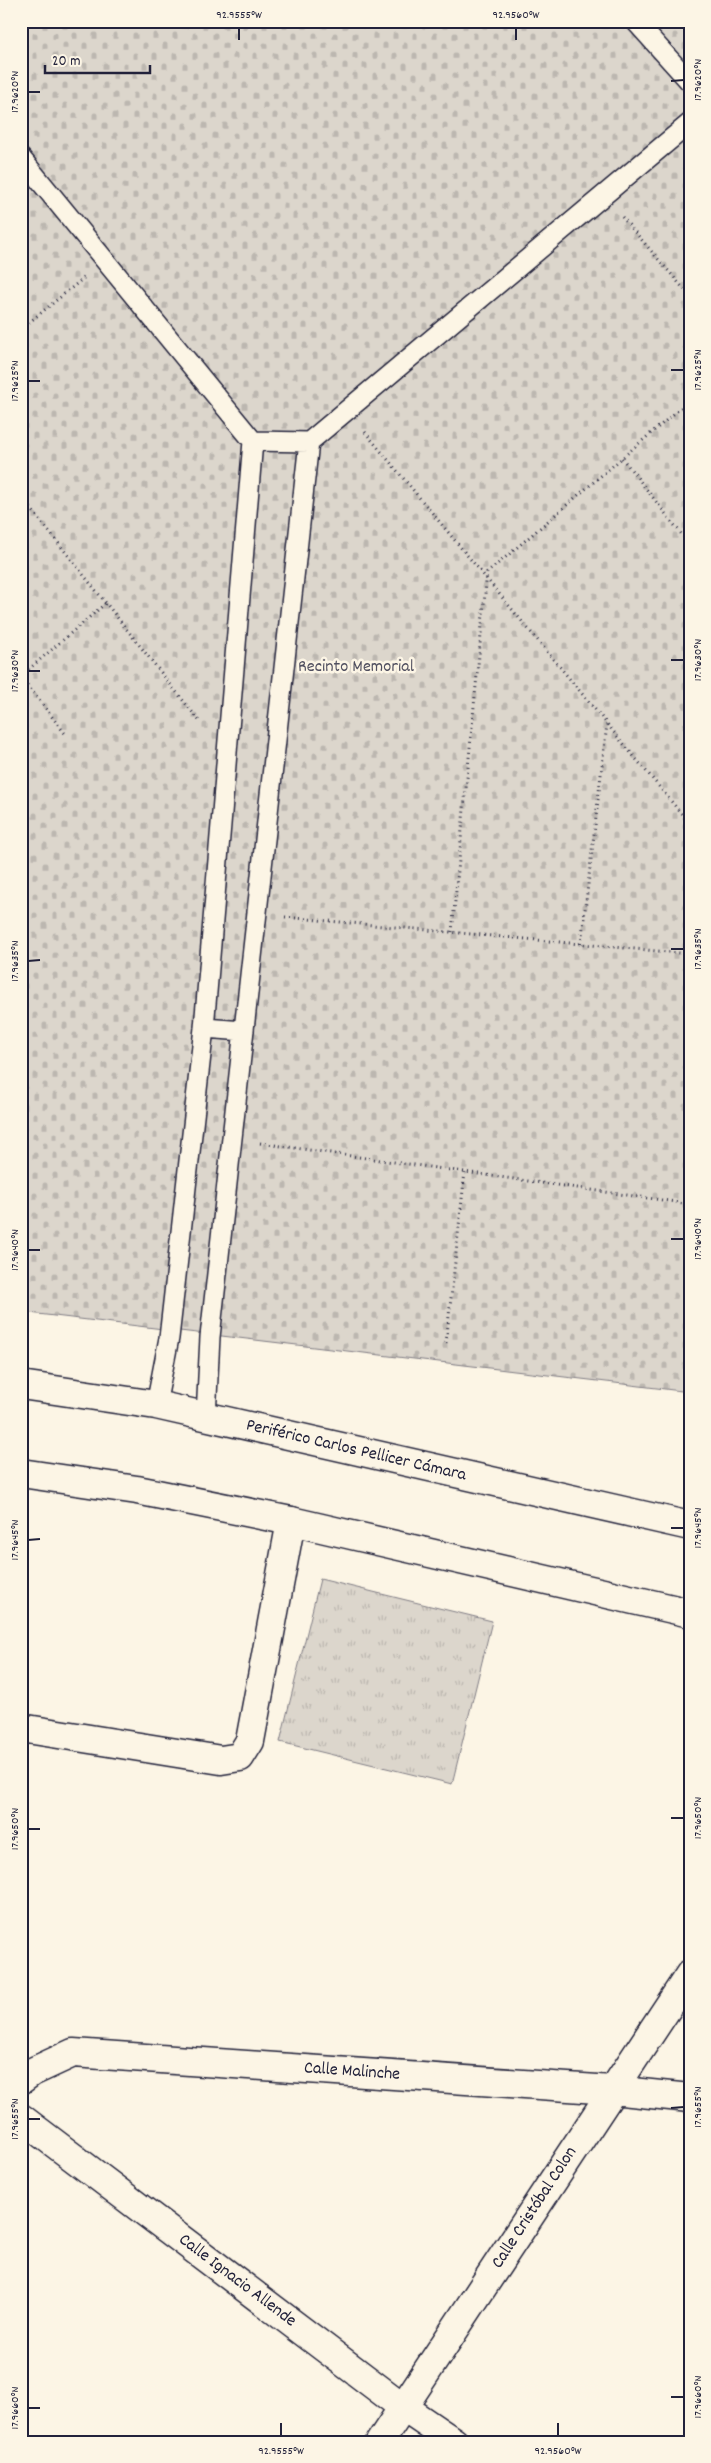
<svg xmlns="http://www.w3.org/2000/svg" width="711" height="2463" font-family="Dekko,sans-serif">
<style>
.cemetery{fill:url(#cemetery-stones);stroke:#7f7c84}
.park{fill:url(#park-tufts);stroke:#7f7c84}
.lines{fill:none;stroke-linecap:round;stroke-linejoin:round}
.service-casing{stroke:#22223b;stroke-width:22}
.minor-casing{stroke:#22223b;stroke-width:31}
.primary-casing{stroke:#22223b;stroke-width:31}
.path{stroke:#22223b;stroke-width:3;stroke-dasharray:1 4;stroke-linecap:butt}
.service{stroke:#fcf5e5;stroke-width:19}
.minor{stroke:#fcf5e5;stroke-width:28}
.primary{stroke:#fcf5e5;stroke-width:28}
.ticks{fill:none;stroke:#22223b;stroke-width:2}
.labels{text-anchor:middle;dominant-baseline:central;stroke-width:5;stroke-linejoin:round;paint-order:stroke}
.park-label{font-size:18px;fill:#504f5f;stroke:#fcf5e5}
.street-label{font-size:18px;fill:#22223b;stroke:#fcf5e5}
.neatline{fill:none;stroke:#22223b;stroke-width:2}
.ticks-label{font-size:12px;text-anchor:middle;fill:#22223b}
</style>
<defs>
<pattern id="cemetery-stones" width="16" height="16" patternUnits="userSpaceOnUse" patternTransform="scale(1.25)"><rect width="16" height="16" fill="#dcd6cc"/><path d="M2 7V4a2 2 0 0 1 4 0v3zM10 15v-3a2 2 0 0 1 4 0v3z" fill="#bcb7b0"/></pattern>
<pattern id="park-tufts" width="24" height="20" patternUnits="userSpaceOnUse" patternTransform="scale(1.25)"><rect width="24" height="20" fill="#dcd6cc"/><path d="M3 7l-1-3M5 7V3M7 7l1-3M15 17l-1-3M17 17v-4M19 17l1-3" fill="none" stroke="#bcb7b0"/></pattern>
</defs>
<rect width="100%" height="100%" fill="#fcf5e5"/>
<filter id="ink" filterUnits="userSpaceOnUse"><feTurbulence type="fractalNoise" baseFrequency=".02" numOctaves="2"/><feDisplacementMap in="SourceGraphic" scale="10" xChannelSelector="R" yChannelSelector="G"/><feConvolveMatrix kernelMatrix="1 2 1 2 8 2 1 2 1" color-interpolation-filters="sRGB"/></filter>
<g filter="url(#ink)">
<!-- cemetery -->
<path class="cemetery" d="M21 21H690V1392L21 1312Z"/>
<!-- park -->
<path class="park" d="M320 1579 492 1621 452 1784 280 1742Z"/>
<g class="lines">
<defs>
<path id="service" d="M635 21 690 82
M21 158 253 441 204 1028 169 1338 156 1405
M253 441 309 442
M204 1028 244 1031
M206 1417 210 1337 309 442 690 123"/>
<path id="minor" d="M21 1728 221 1760 240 1757 250 1741 291 1521
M21 2080 32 2072 73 2053 612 2090 690 2098
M21 2118 404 2408 454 2442
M380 2442 690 1974"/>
<path id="primary" d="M21 1385 156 1405 690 1526
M21 1473 137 1490 291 1521 690 1613"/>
</defs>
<!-- service casing -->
<use href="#service" class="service-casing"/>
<!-- minor casing -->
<use href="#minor" class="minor-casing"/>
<!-- primary casing -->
<use href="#primary" class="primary-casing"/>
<!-- path -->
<path class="path" d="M622 217 690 296
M21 329 85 277
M365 432 690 824
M622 458 690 545
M21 496 201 723
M21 676 106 603
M21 677 67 736
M285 917 690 954
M452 932 487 573 690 400
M581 944 607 724
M260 1143 690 1204
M446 1343 465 1172"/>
<!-- service -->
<use href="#service" class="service"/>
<!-- minor -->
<use href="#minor" class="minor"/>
<!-- primary -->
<use href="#primary" class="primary"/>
</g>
</g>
<!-- ticks -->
<path class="ticks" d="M239 28V40M516 28V40M671 81 684 80M28 92H40M671 370H684M28 381H40M671 660H684M28 671H40M671 949H684M28 961 40 960M671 1239H684M28 1250H40M671 1528H684M28 1540 40 1539M671 1818H684M28 1829H40M671 2108 684 2107M28 2119H40M671 2397H684M28 2408H40M281 2423V2436M558 2423V2436"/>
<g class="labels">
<!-- park labels -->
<g class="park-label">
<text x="356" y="667">Recinto Memorial</text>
</g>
<!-- street labels -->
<g class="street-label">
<text transform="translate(356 1451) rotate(13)">Periférico Carlos Pellicer Cámara</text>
<text transform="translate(352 2072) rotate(4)">Calle Malinche</text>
<text transform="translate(535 2208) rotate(-57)">Calle Cristóbal Colon</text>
<text transform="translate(237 2281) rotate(37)">Calle Ignacio Allende</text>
</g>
</g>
<!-- margin -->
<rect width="711" height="2463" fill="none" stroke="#fcf5e5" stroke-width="55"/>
<!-- scale -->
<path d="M45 65v8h105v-8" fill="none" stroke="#22223b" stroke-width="2.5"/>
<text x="52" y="65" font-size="15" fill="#22223b" stroke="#fcf5e5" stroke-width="4" paint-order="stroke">20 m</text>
<rect x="28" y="28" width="656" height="2408" class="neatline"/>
<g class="ticks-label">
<text x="239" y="18">92.9555°W</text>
<text x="516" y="18">92.9560°W</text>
<text transform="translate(697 80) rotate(-90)" y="4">17.9620°N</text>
<text transform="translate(14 92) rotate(-90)" y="4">17.9620°N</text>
<text transform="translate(697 370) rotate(-90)" y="4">17.9625°N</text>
<text transform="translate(14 381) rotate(-90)" y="4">17.9625°N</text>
<text transform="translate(697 660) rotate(-90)" y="4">17.9630°N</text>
<text transform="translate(14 671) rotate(-90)" y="4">17.9630°N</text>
<text transform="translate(697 949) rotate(-90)" y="4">17.9635°N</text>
<text transform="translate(14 961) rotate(-90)" y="4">17.9635°N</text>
<text transform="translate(697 1239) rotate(-90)" y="4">17.9640°N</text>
<text transform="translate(14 1250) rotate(-90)" y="4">17.9640°N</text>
<text transform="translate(697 1528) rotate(-90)" y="4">17.9645°N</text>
<text transform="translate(14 1540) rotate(-90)" y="4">17.9645°N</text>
<text transform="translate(697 1818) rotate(-90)" y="4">17.9650°N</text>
<text transform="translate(14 1829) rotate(-90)" y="4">17.9650°N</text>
<text transform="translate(697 2107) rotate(-90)" y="4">17.9655°N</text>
<text transform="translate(14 2119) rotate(-90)" y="4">17.9655°N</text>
<text transform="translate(697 2397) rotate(-90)" y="4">17.9660°N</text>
<text transform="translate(14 2408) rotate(-90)" y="4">17.9660°N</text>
<text x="281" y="2454">92.9555°W</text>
<text x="558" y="2454">92.9560°W</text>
</g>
</svg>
